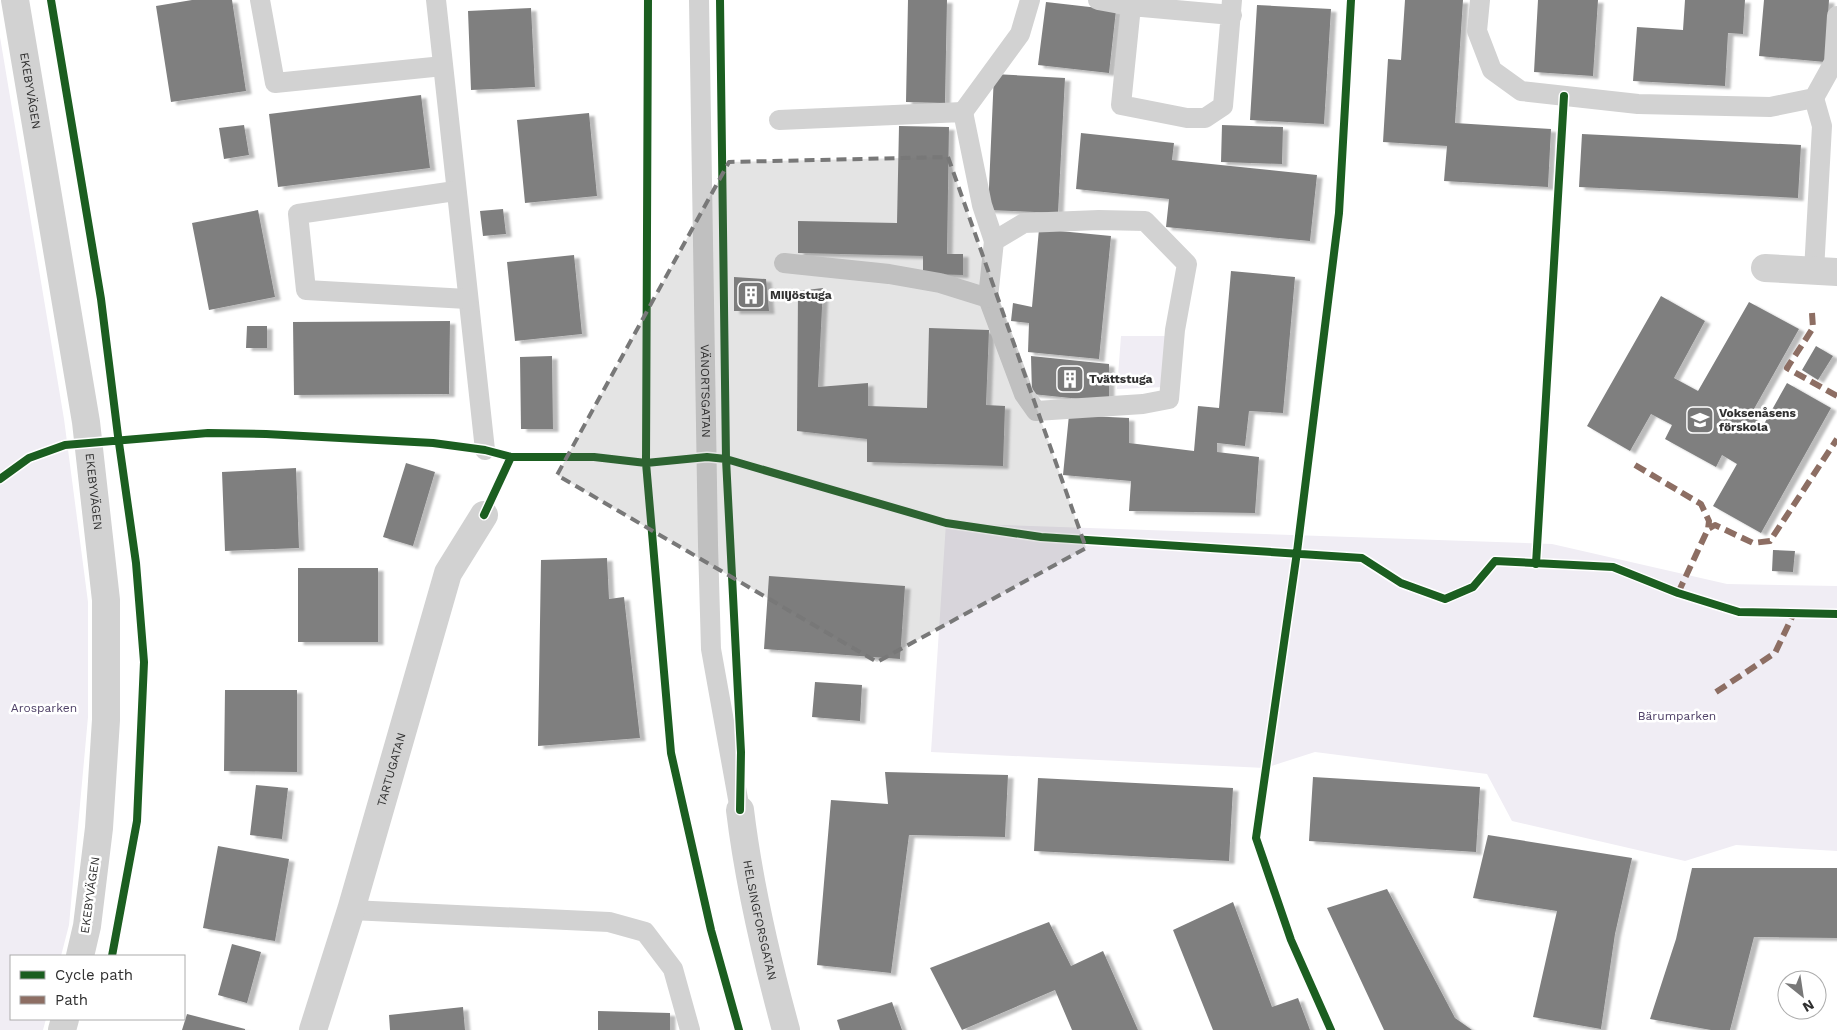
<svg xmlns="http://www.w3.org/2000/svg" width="1837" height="1030" font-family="'Work Sans',sans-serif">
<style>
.green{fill:#f0edf4}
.building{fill:#7f7f7f;filter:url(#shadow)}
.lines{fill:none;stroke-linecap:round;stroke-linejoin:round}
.service{stroke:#d2d2d2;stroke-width:20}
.minor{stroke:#d2d2d2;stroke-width:28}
.quiet{stroke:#8d6e63;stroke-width:6;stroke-dasharray:12 6;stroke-linecap:butt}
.cycleway-casing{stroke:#fff;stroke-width:11}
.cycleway{stroke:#1b5e20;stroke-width:8}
.marked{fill:#787878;fill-opacity:0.2;stroke:#787878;stroke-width:4;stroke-dasharray:10 6;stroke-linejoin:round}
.labels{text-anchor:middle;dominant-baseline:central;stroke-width:5;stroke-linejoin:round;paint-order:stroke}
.street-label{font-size:12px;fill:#303030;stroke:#fff}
.poi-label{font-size:12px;font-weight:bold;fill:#303030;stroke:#fff;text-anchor:start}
.park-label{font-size:12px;fill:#4f4167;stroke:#fff}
</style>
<defs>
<filter id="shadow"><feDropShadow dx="5.5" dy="3" stdDeviation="1" flood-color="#0004"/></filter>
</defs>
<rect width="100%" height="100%" fill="#fff"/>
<!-- green -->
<path class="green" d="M0 37 64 419 88 602V717L69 925 61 956H11V1019H46L43 1030H0Z
M1121 336H1169L1166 387 1117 389Z
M946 523 1552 544 1727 584 1837 586V851L1736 845 1685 861 1512 821 1487 774 1315 752 1265 768 931 752Z"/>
<!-- building -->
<path class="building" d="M192 0H232L246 91 171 102 156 6Z
M908 0H947L945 103 906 102Z
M1405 0H1463L1455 123 1551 129 1548 187 1444 181 1447 146 1383 142 1388 59 1401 60Z
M1538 0H1598L1593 76 1534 72Z
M1685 0H1745L1743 34 1728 33 1725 86 1633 81 1637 27 1683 30Z
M1764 0H1829L1825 62 1759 56Z
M1046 2 1116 10 1109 73 1038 65Z
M1257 5 1331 9 1324 124 1250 120Z
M531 8 535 87 471 90 468 11Z
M994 74 1065 78 1058 213 988 210Z
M421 95 430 168 278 187 269 114Z
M589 113 597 196 525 203 517 120Z
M244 125 249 155 224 159 219 128Z
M1222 125 1283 127 1282 164 1221 162Z
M899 126 949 127 947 254H963V275L923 274V256L798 253V221L897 223Z
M1081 133 1174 143 1172 160 1317 175 1310 241 1166 227 1169 199 1076 189Z
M1582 134 1801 145 1798 198 1579 187Z
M503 209 506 234 483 236 480 211Z
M258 210 275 297 209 310 192 223Z
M1039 229 1111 236 1099 359 1028 352 1029 323 1011 321 1013 303 1032 307Z
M574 255 582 334 515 341 507 262Z
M1231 271 1295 277 1283 413 1249 411 1245 446 1217 443V452L1259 457 1255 513 1129 511 1131 481 1063 475 1069 415 1129 418V443L1194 451 1198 406 1219 408Z
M734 277 766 279 769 311H734Z
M823 288 818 387 868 383V406L927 408 929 328 989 330 986 405 1005 406 1003 466 867 462V439L797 431 798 291Z
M1661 296 1705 321 1674 378 1698 391 1749 302 1799 329 1750 416 1764 424 1787 383 1831 408 1761 533 1713 506 1737 464 1722 455 1716 467 1665 439 1672 425 1651 414 1630 451 1587 426Z
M450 321 449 394 294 395 293 322Z
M247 326H267V348H246Z
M1816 346 1833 356 1818 380 1802 370Z
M552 356 553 429H521L520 357Z
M1031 356 1109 364V402L1032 394Z
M406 463 435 472 413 546 383 537Z
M296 468 299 548 225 551 222 472Z
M1773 550 1795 551 1793 572 1772 571Z
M607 558 609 599 624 597 640 738 538 746 541 560Z
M298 568H378V642H298Z
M769 576 905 586 900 659 764 649Z
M815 682 862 685 860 721 812 717Z
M225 690H297V772L224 771Z
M885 772 1008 775 1005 837 909 835 891 973 817 965 831 800 888 804Z
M1313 777 1480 787 1476 852 1309 841Z
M1038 778 1233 788 1229 861 1034 851Z
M256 785 288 788 282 839 250 835Z
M1488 835 1632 858 1615 934 1601 1029 1533 1017 1557 911 1473 898Z
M218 846 289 859 275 941 203 928Z
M1692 868H1837V938L1754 937 1730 1030H1711L1650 1019 1676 939Z
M1387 889 1455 1018 1472 1030H1384L1327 908Z
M1233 902 1272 1007 1298 998 1310 1030H1213L1173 930Z
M1049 922 1071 966 1103 951 1138 1030H1072L1055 990 962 1030 930 968Z
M232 944 261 952 247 1003 218 995Z
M892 1002 902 1030H840L837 1020Z
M463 1007 465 1030H390L389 1015Z
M598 1011 670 1013V1030H598Z
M187 1014 245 1029V1030H182Z"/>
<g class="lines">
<!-- service -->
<g class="service">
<path d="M260 0 275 83 443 66"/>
<path d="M436 0 485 450"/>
<path id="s1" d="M699 0 708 545 711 649 740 810"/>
<path d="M1098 0 1131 6"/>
<path d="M1232 0 1223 106 1205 118H1187L1121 105 1131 6 1232 15"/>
<path d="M1480 0 1477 31 1492 70 1521 91 1638 104 1770 107 1814 98 1834 62 1837 16"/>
<path d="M963 112 1020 34 1030 0"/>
<path d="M779 120 963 112 982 205 994 241"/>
<path d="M455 191 298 214 306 290 467 299"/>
<path d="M1099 220 1145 221 1187 264 1175 330 1169 399 1143 404 1036 411 1024 394 988 298 994 241 1024 223Z"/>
<path d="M784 263 889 274 940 283 988 298"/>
<path d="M1814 271 1822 126 1814 98"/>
<path d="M351 910 609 922 645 932 673 969 690 1030"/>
</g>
<!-- minor -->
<g class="minor">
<path id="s2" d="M15 0 86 422 106 600V720L99 828 87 926 80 956"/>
<path d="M1765 268 1837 272"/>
<path id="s3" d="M740 810C749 885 766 957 786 1030"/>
<path d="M62 1030 65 1019"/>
<path id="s4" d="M313 1030 351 910 448 573 484 515"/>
</g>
<!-- quiet -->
<path class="quiet" d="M1812 313 1813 328 1787 368 1837 396
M1635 465 1701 504 1709 521 1708 529
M1678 593 1708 529 1715 525 1753 543 1770 541 1837 439
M1716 692 1775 653 1794 613"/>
<defs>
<path id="cycleway" d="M51 0 101 299 118 436 136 563 144 662 137 821 112 956
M648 0 646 463 671 753 711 930 739 1030
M720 0 726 459 741 752 740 810
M0 479 29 458 65 445 208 433 266 434 433 443 485 450 511 457H594L646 463 707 457 726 459 946 523 1041 537 1362 558 1401 583 1445 599 1473 587 1495 561 1613 567 1678 593 1739 612 1837 614
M484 515 511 457
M1536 564 1564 96
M1331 1030 1291 940 1256 838 1297 552 1339 213 1351 0"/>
</defs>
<!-- cycleway casing -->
<use href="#cycleway" class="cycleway-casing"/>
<!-- cycleway -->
<use href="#cycleway" class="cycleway"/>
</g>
<!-- marked area -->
<path class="marked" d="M948 157 1086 548 877 662 557 475 729 162Z"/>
<!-- icons -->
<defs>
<symbol id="building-square" viewBox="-11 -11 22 22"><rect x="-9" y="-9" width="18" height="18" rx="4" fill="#787878" stroke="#fff"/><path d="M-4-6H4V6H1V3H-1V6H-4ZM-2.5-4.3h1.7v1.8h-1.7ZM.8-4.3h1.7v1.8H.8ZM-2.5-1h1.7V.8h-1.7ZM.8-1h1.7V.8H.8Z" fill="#fff"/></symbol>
<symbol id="school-square" viewBox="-11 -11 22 22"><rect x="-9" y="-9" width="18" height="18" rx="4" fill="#787878" stroke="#fff"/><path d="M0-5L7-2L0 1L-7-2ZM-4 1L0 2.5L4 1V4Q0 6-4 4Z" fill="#fff"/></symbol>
</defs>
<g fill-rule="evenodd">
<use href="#building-square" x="735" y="279" width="32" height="32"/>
<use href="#building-square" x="1054" y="363" width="32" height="32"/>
<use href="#school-square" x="1684" y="404" width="32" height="32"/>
</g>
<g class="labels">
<!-- street labels -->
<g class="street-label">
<text stroke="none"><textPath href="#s2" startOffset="92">EKEBYVÄGEN</textPath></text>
<text stroke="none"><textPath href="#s1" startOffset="391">VÄNORTSGATAN</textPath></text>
<text stroke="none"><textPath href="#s2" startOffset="498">EKEBYVÄGEN</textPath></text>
<text stroke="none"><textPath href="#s4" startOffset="272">TARTUGATAN</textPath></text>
<text transform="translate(90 895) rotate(-82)">EKEBYVÄGEN</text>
<text stroke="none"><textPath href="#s3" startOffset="112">HELSINGFORSGATAN</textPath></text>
</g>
<!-- poi labels -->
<g class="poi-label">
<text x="770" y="295">Miljöstuga</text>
<text x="1089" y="379">Tvättstuga</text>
<text x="1719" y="413">Voksenåsens<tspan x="1719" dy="14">förskola</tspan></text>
</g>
<!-- park labels -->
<g class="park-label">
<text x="44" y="708">Arosparken</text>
<text x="1677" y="716">Bärumparken</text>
</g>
</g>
<!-- legend -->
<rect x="10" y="955" width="175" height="65" fill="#ffffff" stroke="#acacac"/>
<rect x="20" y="971" width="25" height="8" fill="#1b5e20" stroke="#acacac"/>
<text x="55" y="980" font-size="15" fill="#303030">Cycle path</text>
<rect x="20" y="996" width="25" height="8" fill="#8d6e63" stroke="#acacac"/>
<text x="55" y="1005" font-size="15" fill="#303030">Path</text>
<!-- north arrow -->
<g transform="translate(1802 995) rotate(150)"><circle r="24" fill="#ffffff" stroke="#acacac"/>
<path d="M0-4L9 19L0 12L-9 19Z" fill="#787878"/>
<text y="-8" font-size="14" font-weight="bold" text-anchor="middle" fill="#303030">N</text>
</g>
</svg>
